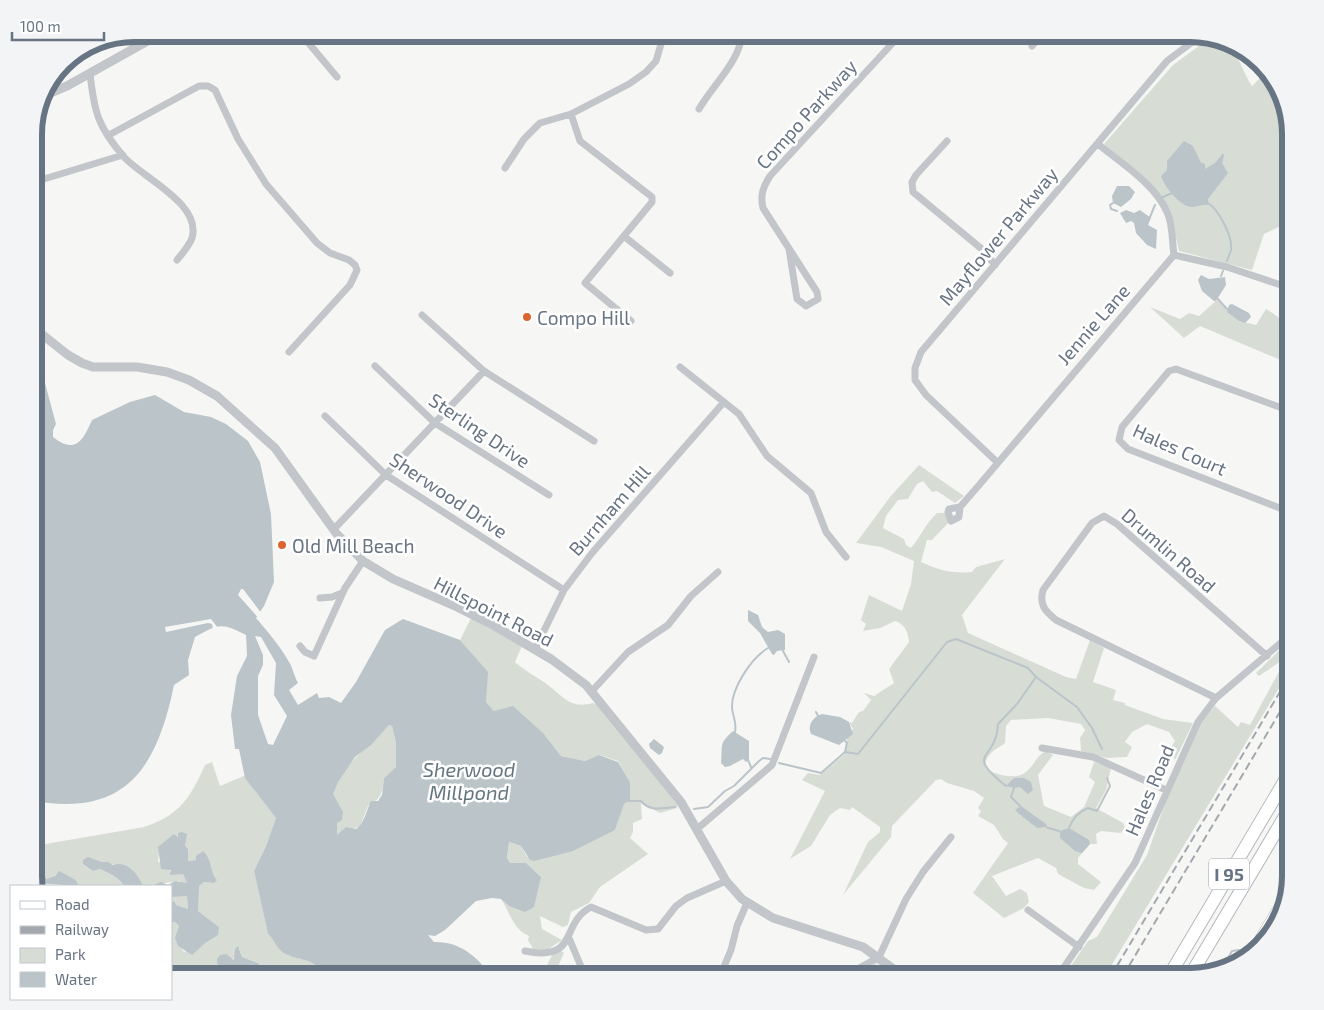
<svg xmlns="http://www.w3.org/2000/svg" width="1324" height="1010" font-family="'Exo 2',sans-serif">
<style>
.green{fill:#d7ddd5}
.water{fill:#bac4c9;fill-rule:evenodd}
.pier{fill:#f6f7f4}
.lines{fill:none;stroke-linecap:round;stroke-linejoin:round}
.stream{stroke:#bac4c9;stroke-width:2}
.secondary-casing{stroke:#b5b9bd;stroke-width:10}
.motorway-casing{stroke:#b5b8bb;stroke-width:14}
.minor{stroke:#c2c5c9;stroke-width:7}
.tertiary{stroke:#c2c5c9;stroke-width:9}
.secondary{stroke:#fff;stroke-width:9}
.motorway{stroke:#fff;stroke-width:12}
.rail{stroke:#a3a8ae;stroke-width:2;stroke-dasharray:8 4;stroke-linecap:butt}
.poi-dot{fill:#dc662e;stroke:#fff;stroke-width:2}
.labels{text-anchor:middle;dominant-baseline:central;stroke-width:5;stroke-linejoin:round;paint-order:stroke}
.shield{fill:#fff;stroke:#959ea8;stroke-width:1}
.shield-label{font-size:18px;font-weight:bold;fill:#677483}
.street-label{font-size:19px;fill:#677483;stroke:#fff}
.poi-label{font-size:19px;fill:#677483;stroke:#fff;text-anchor:start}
.water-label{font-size:20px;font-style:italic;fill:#63757f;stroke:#fff}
.rim{fill:none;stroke:#677483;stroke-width:6}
</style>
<rect width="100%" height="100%" fill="#f6f7f4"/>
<!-- green -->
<path class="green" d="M1203 43 1233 50C1241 62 1244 74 1252 86L1263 75 1258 64 1280 90 1290 135V225L1281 226 1264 234 1252 270 1179 251 1176 238 1150 183 1104 144 1173 65Z
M1218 299 1239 321 1256 325 1266 309C1295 326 1290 333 1290 364L1200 326 1184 338 1150 307 1180 319 1189 313 1199 316Z
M919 465 964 496 955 503 937 491 932 492 923 481 917 484 908 499 898 500 886 516 883 528 904 539 906 545 911 548C921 536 926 523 937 513H947L949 522 932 540H927L921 562C939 570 952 574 972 572L976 567 1005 559 962 615 968 633 1066 677 1076 679 1090 640 1104 648 1093 682 1116 690 1113 700 1125 703V705L1163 719 1193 723 1175 760 1170 749 1175 741 1169 732 1147 724 1132 732 1125 742 1132 747 1127 757 1107 758 1081 751 1080 738 1085 730 1081 724 1048 718 1011 720 1006 726 1005 743C995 750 983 755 986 769 997 775 1017 781 1027 771 1035 764 1036 756 1046 751L1053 755 1038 775 1044 806 1071 817 1084 807 1095 782 1089 777 1094 762 1111 768 1106 790 1096 808 1123 823 1125 827 1121 833 1101 831 1096 834 1097 844H1090L1078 858V864L1101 882 1094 890 1084 888 1058 874 1056 868 1038 858 992 876 1006 896 1020 889 1027 893 1029 902 1024 908 1004 918 973 893 1008 843 1003 839 994 825 978 816 981 811 978 808 984 798 974 791 947 783 941 779 936 780 892 826 891 837 843 895 868 842 880 832V827L852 807 850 810 840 808 830 815 811 846 790 859 825 791 802 780 808 773 820 775 845 754 847 738 853 729 849 722 852 723 859 712 863 711 871 700 864 693 874 696 894 683 889 669 909 642C908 632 905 624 895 621L880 628 863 631 866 624 861 620 869 595 902 611 911 584 914 561 881 547 856 543 890 497Z
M471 618 522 646 515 662C525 671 537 677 548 685 564 697 570 709 593 703L600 706 678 805 677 808 660 813 641 803 642 819 633 823V832L630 838 648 854 600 887 589 903 571 912 568 925 563 927 540 916 542 929 562 940 547 950 533 949 528 940 529 936C513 930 510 912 501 899L509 906 541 877 526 863H510L507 858 509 842 521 846 527 857 615 830 630 782 618 761 600 755 585 761 561 756 544 734 506 710 494 711 486 702 487 672 460 640Z
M1290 640V670L1105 976H1064L1088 941 1097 937 1147 855 1168 795 1198 727 1215 706 1238 727 1241 722 1250 725 1287 657 1259 676 1256 673Z
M390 724 392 726 396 743V767L384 778C382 793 382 798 368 806L360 826 337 836C337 823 331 804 333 793 338 768 373 743 390 724Z
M212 762 220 786 246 775C253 792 267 803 276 818L266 846 254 871 268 934C275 939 276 947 284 952 300 962 314 956 324 976H266L258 963 242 957 239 948 236 959 230 958 220 974 223 973 225 976H171V922H175L179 926C177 937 178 943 184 952L198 948 219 927 198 911V886L204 882 214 883 206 854 202 852 196 860 188 861V849L179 835C166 844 160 841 158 861L171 871 183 874 187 883 186 884 179 881 143 886C134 861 115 868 93 859L83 864 93 871 100 869C108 873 119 878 124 886H79L76 880 59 872 51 879 34 877V846L144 827C180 815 190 798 205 765Z
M180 895 187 896 188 909 176 905 172 901 171 903V897Z
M560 950 564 953 555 973 558 976H542L552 955Z
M878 962 867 976H847Z"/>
<!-- water -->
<path class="water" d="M1184 141 1193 146 1201 163 1205 164V169L1215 163 1223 153 1224 156 1222 163 1228 173 1208 199V205C1202 204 1198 207 1192 207 1180 207 1164 186 1161 176L1167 170V161Z
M1117 186H1129L1135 192 1131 199 1121 207 1113 203 1112 196Z
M1126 210 1134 213 1140 210 1151 218 1148 225 1157 230 1156 249 1147 245 1136 233 1134 223 1131 221 1126 223 1120 213Z
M1201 275 1209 279 1225 277 1226 285 1216 301H1214L1202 291 1198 280Z
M1232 304 1249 313 1251 317 1245 323 1239 321 1227 312 1229 305Z
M34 352 38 357 56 424 53 430V437C76 455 83 440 92 420L130 402 155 395 184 412 211 417 226 424 248 441 260 462 271 514 274 582 264 606 256 618C268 632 280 646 289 662 293 668 294 676 298 683L289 690 298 705 317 693 319 698 329 697 341 703 356 682 385 630 403 619 460 640 488 672 486 702 494 711 513 706 544 734 561 756 585 761 599 755 618 762 630 782V800L624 804 615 830 573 851 534 861 530 860 521 846 509 842 507 858 510 863H526L541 877 534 907 525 912 509 906 501 899 492 898 476 901 445 930 435 936 428 935 434 942C459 941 477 956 491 976H324C313 954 295 963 280 950 275 945 274 939 268 934L254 871 266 846 276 818 245 778 239 749H235L231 715 237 676 247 656 246 635C222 622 218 624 195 637L188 660 189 675 174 685C157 767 127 817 34 801ZM255 636 261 637 276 663 274 695 287 716 273 745 268 744 258 715V676L263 665V655ZM389 725 392 726 396 743V767L384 778 382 795 378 801H371C367 809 364 824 356 829L346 827 337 835V823L342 820 343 812 333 794 338 782 355 757 371 745Z
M748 610 758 615 762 627 768 632 778 630 785 634V650L777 651 774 655 772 654 760 633 748 621Z
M822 714 840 717 849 722 853 734 839 745 811 734C807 725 813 717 822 714Z
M733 731 749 741V759L746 762 743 759 730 766 725 767 721 763C723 744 718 745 733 731Z
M654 739 664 747 662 753 659 755 650 748 649 744Z
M1014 778H1024L1031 782 1033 790 1028 794 1020 787 1014 788 1006 786Z
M1021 806 1046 824 1049 830C1043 825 1043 828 1038 828 1035 827 1018 813 1015 810Z
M1069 828 1089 840 1090 844 1082 853 1075 851 1060 838V831Z
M182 832 187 834 185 845 188 849V861L196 860V856L203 851C212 858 210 874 217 880L214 883 204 882 199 886 198 911 219 927 218 935 205 943 192 955 178 946 175 938 179 926 175 922H171V903L174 901 176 905 188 909 187 896 171 897V886H151L161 882 168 885 175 881 187 883 183 874 170 875 171 870 161 869 158 847 174 834 178 837V833Z
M88 857 102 862H108L113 865C127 860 139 875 143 886H124C120 878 108 873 100 869L93 871 83 864V860Z
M59 871 76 880 79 886C64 886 48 882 35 884L34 877 42 874 47 879 55 876Z
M238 946 242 957 258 963 266 976 219 975 217 959 220 955 226 954 234 960 235 949Z"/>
<!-- pier -->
<path class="pier" d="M241 589H243L262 614 259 618 269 630 238 595Z
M211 619 218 628 213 629 212 624 208 623 166 632 165 627Z"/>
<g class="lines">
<!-- stream -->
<path class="stream" d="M1163 197 1172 193
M1113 203 1110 205 1111 209 1117 211
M1208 203C1219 210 1233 237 1231 250 1230 253 1228 258 1227 261
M1150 217 1155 205
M1221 276 1223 271
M1218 299 1227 309
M783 651 789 662
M1036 677 1077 707 1092 728 1102 749
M816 712 818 716
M735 732C737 723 733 717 732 708 731 689 751 658 768 648
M845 752 847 743 845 741
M748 760 751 767
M779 763 821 773 845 752 858 754 947 642 956 639 1028 668 1036 677 1017 704 998 724C996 763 963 751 1006 786
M1014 788 1011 797 1020 806
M629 801H641C650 812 662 808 675 807
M694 809 708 807 725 791 734 786 759 761 763 758 770 759
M1049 828 1059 831
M1069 828C1073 818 1078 812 1088 808L1097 811 1110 786 1107 778
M1222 969 1232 951 1239 950"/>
<defs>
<path id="secondary" d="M1252 951 1281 903"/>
<path id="motorway" d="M1169 976 1290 772
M1190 976 1290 808"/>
</defs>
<!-- secondary casing -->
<use href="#secondary" class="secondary-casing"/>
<!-- motorway casing -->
<use href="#motorway" class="motorway-casing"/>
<!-- minor -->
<path class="minor" d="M301 34 337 77
M414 34 416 36
M1032 46 1042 34
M90 73C94 112 98 127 124 157 143 178 202 204 192 238 189 246 182 254 177 260
M699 109C713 85 740 61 742 34
M571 114 580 141 652 197V202L585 283 631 321
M109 135 199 86H208L215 90 238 139 266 184 317 243 330 253 349 260 355 265 357 270 350 285 289 352
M947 141 916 175 912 182 913 192 983 250 995 265
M1098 144C1121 163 1155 184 1167 212 1173 224 1172 242 1174 255
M505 168 524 139 540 123 571 114 629 84 646 72 656 61 664 34
M34 182 123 155
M625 237 670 273
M789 249 797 299 806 306 818 299 817 292 763 208C760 195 763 187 770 176L901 34
M422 315 484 371 594 441
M375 366 435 423 549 495
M680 367 739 414 767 456 811 493 826 532 846 557
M1290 411 1176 369 1169 371 1122 427 1119 440 1128 449 1290 512
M325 416 386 475 564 590
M997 462 926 395 915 380V368L921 352 1167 61 1199 37
M960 507 959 517 951 521 948 512 949 509 960 507 980 484 1174 255 1227 267 1290 288
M334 529 484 371
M320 598 332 597 342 593
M300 646 305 652 314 656 345 588 363 561
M535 649 564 590 592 553 724 402
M592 691 628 652 668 625 691 596 718 572
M1216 698 1056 620C1045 611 1039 605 1043 590L1092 523 1104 516 1117 524 1267 656
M1042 748 1093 757 1166 790
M697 829 772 765 814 657
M1028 910 1079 947
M569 938 585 976
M525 951C580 962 559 924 591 907L646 930 658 929 676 906 687 898 726 881
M720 976 731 950 737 926 747 903
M845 976 879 957 906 899 923 872 951 837
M1058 976 1135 863 1198 722 1216 698 1290 635"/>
<!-- tertiary -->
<path class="tertiary" d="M43 96 67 86 160 34
M34 328 68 355 82 363 93 367H137L167 372 189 380 217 396 275 448 336 533 363 561 393 579 457 607 493 625 551 659 586 685 681 802 726 881 742 899 773 918 863 947 903 976"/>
<!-- secondary -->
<use href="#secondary" class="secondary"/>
<!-- motorway -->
<use href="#motorway" class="motorway"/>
<!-- rail -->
<path class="rail" d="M1111 976 1290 675
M1123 976 1290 695"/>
</g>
<!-- markers -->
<g class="poi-dot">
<circle cx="527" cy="317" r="5"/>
<circle cx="282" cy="545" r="5"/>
</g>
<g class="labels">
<!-- shield labels -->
<rect class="shield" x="1209" y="858.5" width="40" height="31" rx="4"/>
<g class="shield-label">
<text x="1229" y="874">I 95</text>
</g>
<!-- street labels -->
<g class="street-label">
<text transform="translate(806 114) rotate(-48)">Compo Parkway</text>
<text transform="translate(998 236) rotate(-50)">Mayflower Parkway</text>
<text transform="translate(1093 324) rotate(-49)">Jennie Lane</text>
<text transform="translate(480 430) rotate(34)">Sterling Drive</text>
<text transform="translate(1180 449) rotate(24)">Hales Court</text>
<text transform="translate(449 495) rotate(34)">Sherwood Drive</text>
<text transform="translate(609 510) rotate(-49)">Burnham Hill</text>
<text transform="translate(1169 550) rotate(41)">Drumlin Road</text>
<text transform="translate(494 611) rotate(27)">Hillspoint Road</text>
<text transform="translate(1149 790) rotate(-67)">Hales Road</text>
</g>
<!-- poi labels -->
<g class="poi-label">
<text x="537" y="317">Compo Hill</text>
<text x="292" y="545">Old Mill Beach</text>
</g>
<!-- water labels -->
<g class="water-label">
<text x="469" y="769">Sherwood<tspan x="469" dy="23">Millpond</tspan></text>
</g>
</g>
<!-- crop -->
<path d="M0 0H1324V1010H0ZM134 42H1190A92 92 0 0 1 1282 134V876A92 92 0 0 1 1190 968H134A92 92 0 0 1 42 876V134A92 92 0 0 1 134 42Z" fill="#f3f4f5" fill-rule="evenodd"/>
<path class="rim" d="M134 42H1190A92 92 0 0 1 1282 134V876A92 92 0 0 1 1190 968H134A92 92 0 0 1 42 876V134A92 92 0 0 1 134 42Z"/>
<!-- legend -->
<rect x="10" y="885" width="162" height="115" fill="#ffffff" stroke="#c2c7cd"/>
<rect x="20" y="901" width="25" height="8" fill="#ffffff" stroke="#c2c7cd"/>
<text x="55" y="910" font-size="15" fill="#677483">Road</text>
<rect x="20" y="926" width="25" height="8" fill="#a3a8ae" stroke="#c2c7cd"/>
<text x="55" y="935" font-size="15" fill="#677483">Railway</text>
<rect x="20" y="948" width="25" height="15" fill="#d7ddd5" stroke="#c2c7cd"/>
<text x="55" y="960" font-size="15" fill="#677483">Park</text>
<rect x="20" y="972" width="25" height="15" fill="#bac4c9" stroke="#c2c7cd"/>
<text x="55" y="985" font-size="15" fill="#677483">Water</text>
<!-- scale -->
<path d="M12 32v8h92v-8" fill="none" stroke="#677483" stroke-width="2.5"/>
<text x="20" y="32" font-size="15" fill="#677483" stroke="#ffffff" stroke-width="4" paint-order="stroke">100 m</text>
</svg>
